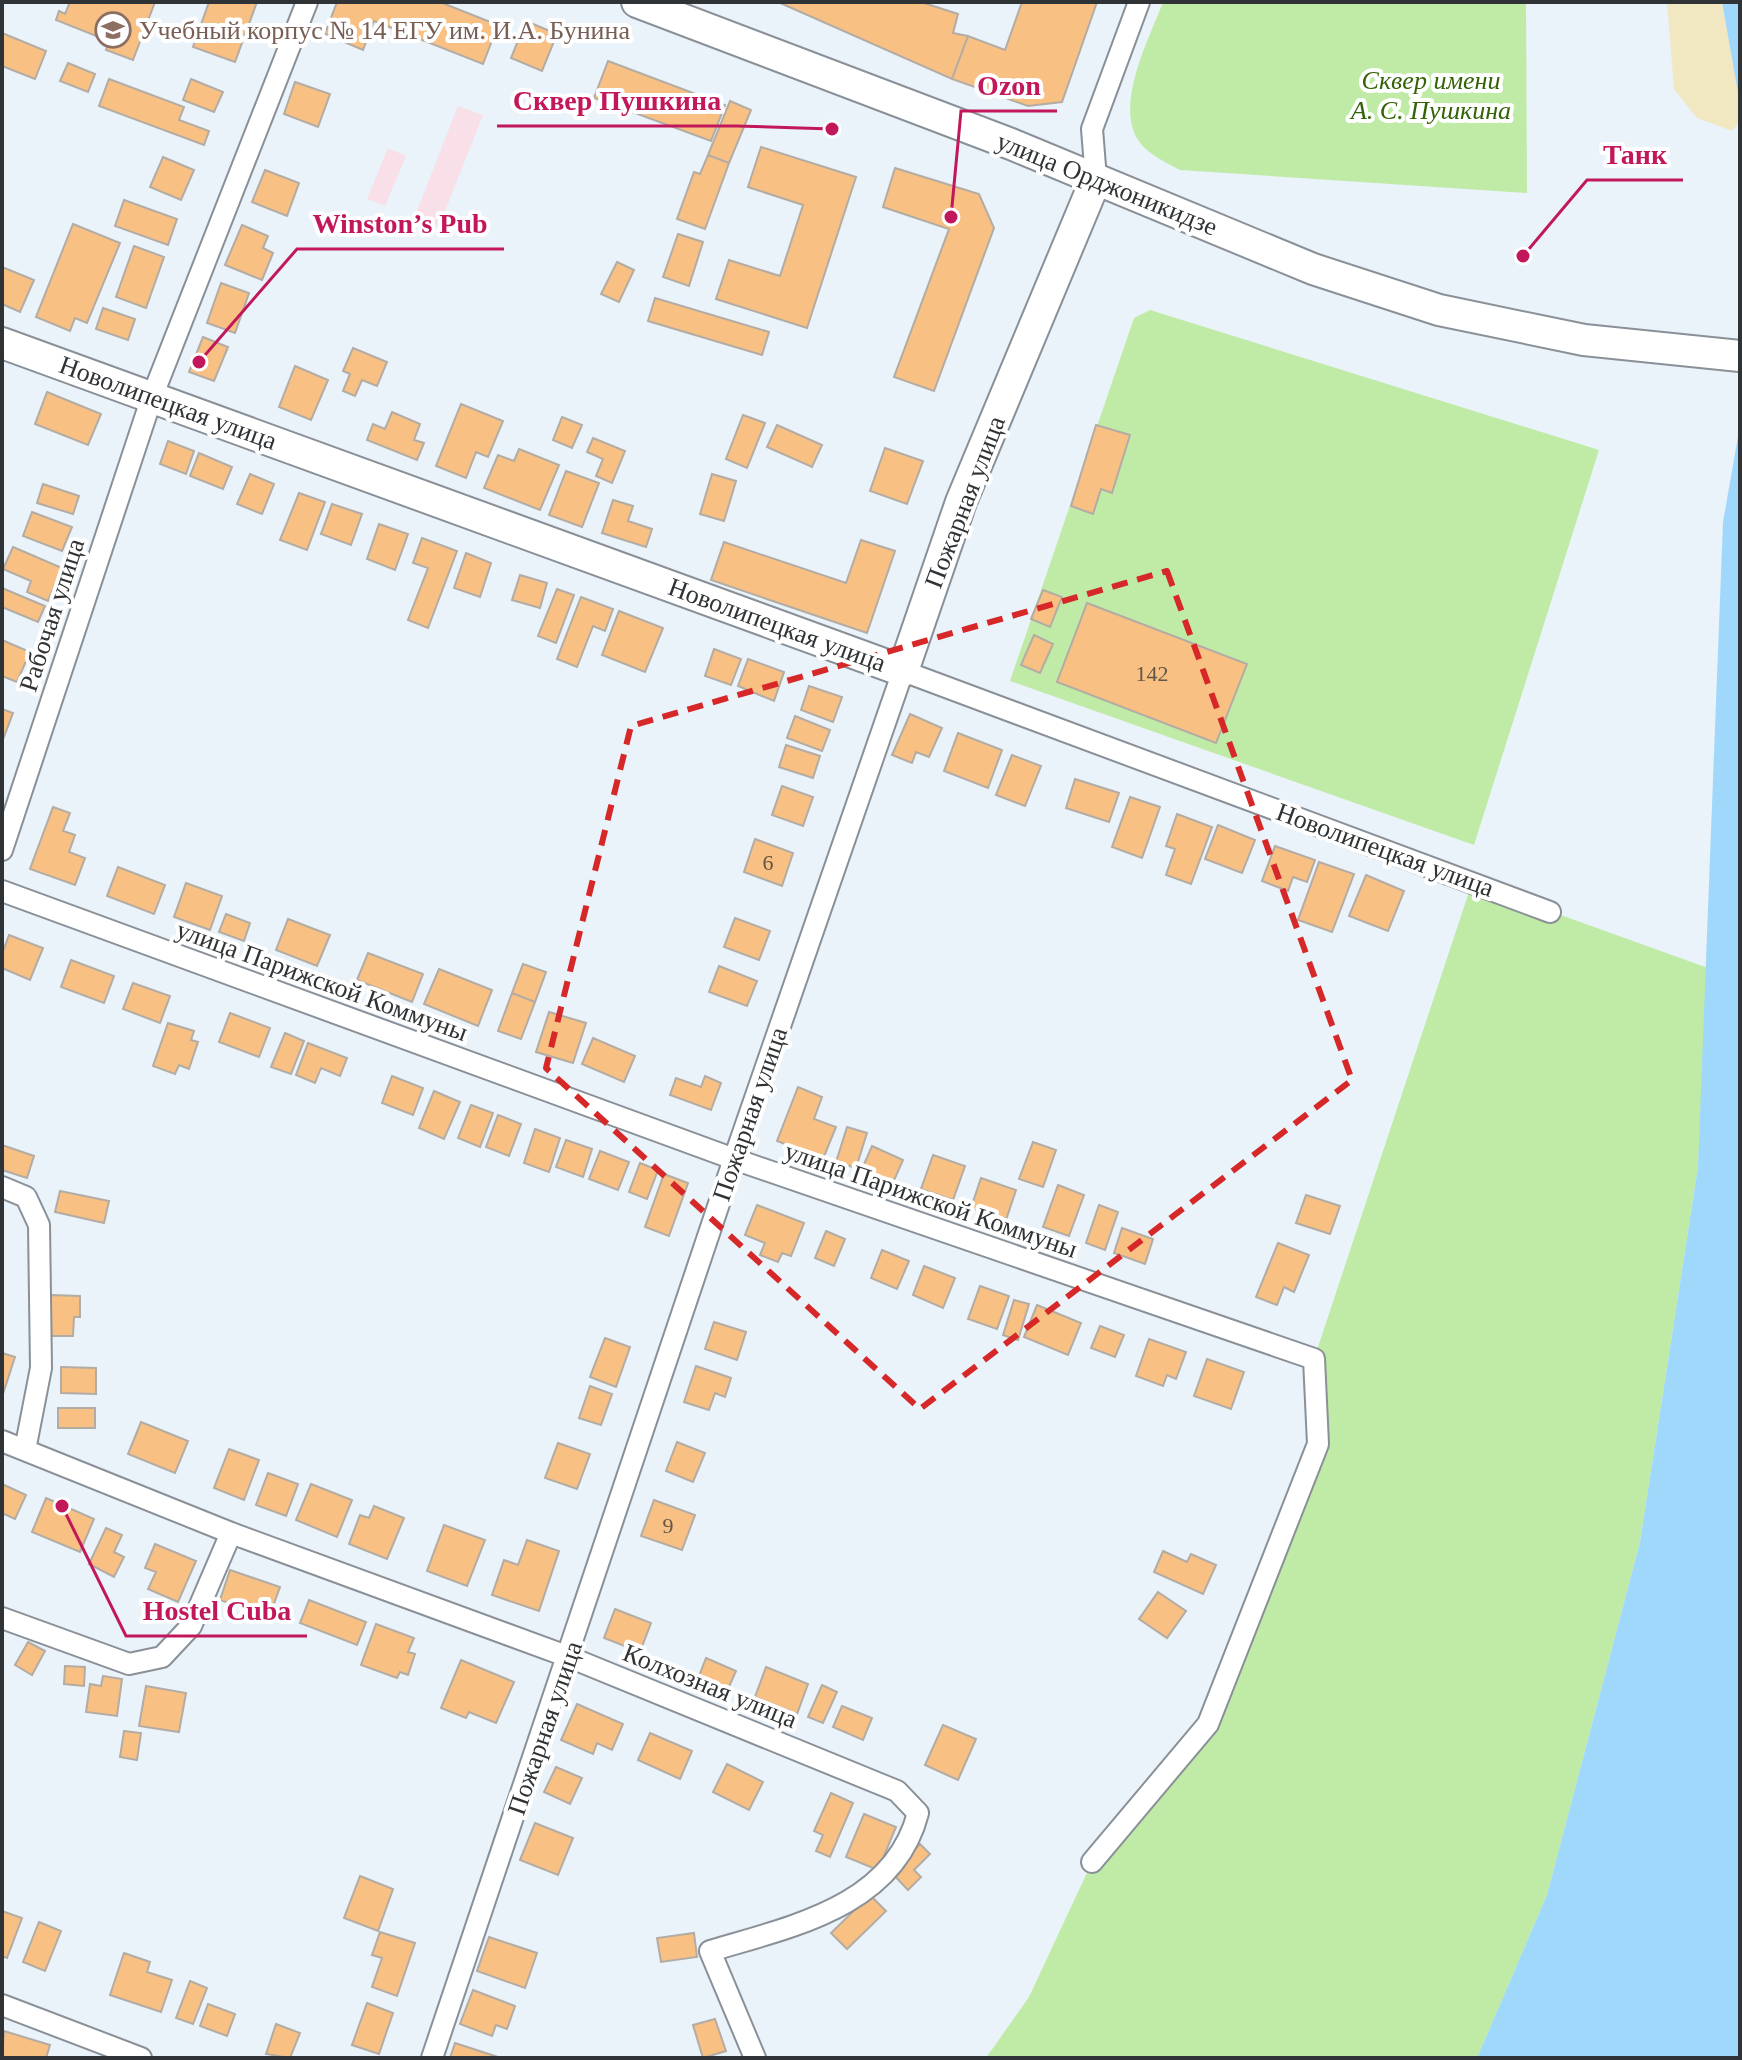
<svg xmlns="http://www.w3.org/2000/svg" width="1742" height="2060" font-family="Georgia,serif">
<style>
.industrial{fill:#f9dfe8}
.green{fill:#c0eba6}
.sand{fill:#f1e8c2}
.water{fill:#a0d8fb}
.building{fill:#f8c083;stroke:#b3aca4;stroke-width:2}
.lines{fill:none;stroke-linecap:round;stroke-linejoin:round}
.street-casing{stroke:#899097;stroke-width:24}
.secondary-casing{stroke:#899097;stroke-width:34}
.street{stroke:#fff;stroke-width:20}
.secondary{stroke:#fff;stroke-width:30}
.marked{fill:none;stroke:#d62828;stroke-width:6;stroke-dasharray:16 10;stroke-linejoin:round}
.labels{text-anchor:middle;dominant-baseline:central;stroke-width:8;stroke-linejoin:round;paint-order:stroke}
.number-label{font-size:22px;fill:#625648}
.education-label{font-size:26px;fill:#785e54;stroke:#fff;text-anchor:start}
.park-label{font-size:26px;font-style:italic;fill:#346206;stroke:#fff}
.street-label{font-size:26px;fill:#303335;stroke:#fff}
.leader{fill:none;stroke:#c2185b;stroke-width:3}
.callout-dot{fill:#c2185b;stroke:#fff;stroke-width:3}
.callout-label{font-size:28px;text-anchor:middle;font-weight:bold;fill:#c2185b;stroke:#fff;stroke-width:8;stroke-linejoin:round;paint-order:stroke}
</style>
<rect width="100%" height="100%" fill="#eaf2fa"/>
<!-- industrial -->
<path class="industrial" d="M458 106 483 115 439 226 415 216Z
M388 148 406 156 385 206 367 199Z"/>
<!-- green -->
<path class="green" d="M1163 2H1526L1527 193 1180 170C1169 164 1156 158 1147 150 1107 117 1149 40 1163 2Z
M1150 310 1599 450 1474 845 1010 681 1134 318Z
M1472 883 1708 968 1698 1167 1640 1542 1547 1895 1477 2058H986L1029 1997 1092 1862 1208 1724 1318 1445 1314 1359Z"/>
<!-- sand -->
<path class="sand" d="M1667 2H1722L1740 104V121L1732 131 1697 118 1674 89Z"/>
<!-- water -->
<path class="water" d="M1722 2H1740V104Z
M1740 425V2058H1477L1547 1895 1640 1542 1698 1167 1723 522Z"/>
<!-- building -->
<path class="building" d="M70 2H155L133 60 106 50 109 41 56 20 59 11 65 14Z
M209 2H257L235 62 193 47Z
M337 2H440L498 25 483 64 374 21 363 50 325 34Z
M778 2H921L958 14 953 33 968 36 952 79Z
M1022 2H1097L1062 102 1028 106 952 79 968 36 1005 50Z
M526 21 557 34 542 71 511 58Z
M2 33 46 51 35 79 2 66Z
M608 61 725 105 711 141 594 98Z
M68 63 95 74 88 92 60 81Z
M109 79 184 107 179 120 209 131 204 145 99 106Z
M191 79 223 92 214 112 183 100Z
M295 82 330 94 318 127 284 114Z
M730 101 751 110 729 163 708 155Z
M761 147 856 177 807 328 716 299 729 260 780 276 803 205 748 187Z
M708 155 729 163 705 229 677 219 694 172 700 174Z
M163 157 194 170 181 200 150 187Z
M895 168 979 194 994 228 934 391 894 377 949 229 883 207Z
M265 170 299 183 287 216 252 202Z
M124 200 177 219 168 245 115 226Z
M73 224 120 243 87 323 75 318 70 331 36 317Z
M242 225 268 236 263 248 273 253 262 280 225 265Z
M678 234 703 242 689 286 663 277Z
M134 246 164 257 146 308 116 297Z
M617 262 634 270 619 302 601 294Z
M2 267 34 280 20 312 2 304Z
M221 283 249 293 235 333 207 323Z
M655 298 769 332 762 355 648 321Z
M103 308 135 319 128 340 96 329Z
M203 337 228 347 214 381 189 372Z
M353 348 387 362 377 386 362 380 355 396 343 391 350 374 343 371Z
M295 366 328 380 311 420 279 407Z
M47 392 101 414 88 445 35 424Z
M461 404 503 421 488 457 476 452 466 478 436 466Z
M392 412 420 424 414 440 424 443 417 460 367 440 373 424 385 429Z
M743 415 765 423 747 468 726 459Z
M562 417 582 425 572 448 553 440Z
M777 425 822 445 812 467 767 447Z
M1096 425 1130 435 1112 493 1101 489 1093 514 1071 506Z
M593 438 625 451 612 483 596 476 603 459 587 452Z
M168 441 194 451 186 474 160 464Z
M885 448 923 461 907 504 870 491Z
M519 449 559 465 540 510 484 488 498 455 514 461Z
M199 453 232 467 223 489 190 476Z
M566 471 599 483 582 527 549 515Z
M250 474 274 484 262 514 237 504Z
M712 474 736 481 724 521 700 514Z
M43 484 79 496 73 514 37 503Z
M299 493 325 502 307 550 280 540Z
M613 500 633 506 628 521 652 529 646 547 602 533Z
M332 504 362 514 351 545 321 534Z
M32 512 72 527 62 551 23 536Z
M379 524 408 534 395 570 367 559Z
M422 538 457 551 428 628 408 620 428 568 413 563Z
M861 540 895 551 867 633 711 580 724 542 846 583Z
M13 547 62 568 48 601 27 592 31 581 3 569Z
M466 553 491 563 480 597 454 588Z
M520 575 547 583 540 608 512 600Z
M2 588 45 606 38 622 2 607Z
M557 589 574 595 556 643 538 636Z
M1043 590 1062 597 1050 627 1031 619Z
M581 597 613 609 605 631 593 626 577 667 557 659Z
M1087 603 1247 664 1216 743 1057 682Z
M619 611 663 628 645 672 602 655Z
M1034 635 1053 644 1040 673 1021 665Z
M2 640 30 652 17 682 2 676Z
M714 649 741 659 731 685 705 676Z
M748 659 784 672 774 701 738 686Z
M809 686 842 697 833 722 801 710Z
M2 709 13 713 2 742Z
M910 714 942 728 929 757 916 752 912 763 892 755Z
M795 716 830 730 822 751 787 738Z
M958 733 1002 750 988 788 944 771Z
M786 745 820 756 813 778 779 767Z
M1012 755 1041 766 1025 806 996 795Z
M1075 779 1119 793 1109 822 1066 808Z
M782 786 813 797 803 826 772 815Z
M1130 797 1160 807 1142 858 1112 847Z
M53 807 70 813 63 831 75 835 69 852 85 858 75 885 30 869Z
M1177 814 1212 827 1191 884 1166 875 1175 849 1166 846Z
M1218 825 1255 840 1242 873 1205 859Z
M755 839 793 853 782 886 744 872Z
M1275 846 1315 860 1307 882 1293 877 1288 891 1262 881Z
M1319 862 1354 874 1332 932 1298 920Z
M118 867 165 885 154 914 107 896Z
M1366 875 1404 891 1388 931 1349 916Z
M186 883 222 896 210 930 174 917Z
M226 914 250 923 244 941 219 932Z
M735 918 770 931 759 960 724 947Z
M288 919 330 935 317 966 276 950Z
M9 935 43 948 30 980 2 968V954Z
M368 953 423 974 412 1002 357 980Z
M71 960 114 976 104 1003 61 987Z
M523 964 546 972 535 1002 512 993Z
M719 966 757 981 747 1006 709 992Z
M439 969 492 990 478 1026 424 1004Z
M133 983 170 996 160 1023 123 1009Z
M512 993 535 1002 521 1039 498 1031Z
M549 1012 586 1023 573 1063 536 1052Z
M230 1013 270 1028 259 1057 219 1042Z
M168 1023 194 1031 191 1040 198 1042 189 1069 179 1065 175 1074 153 1066Z
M285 1033 304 1041 291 1074 271 1067Z
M593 1038 635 1056 624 1082 582 1064Z
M308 1043 347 1058 340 1076 321 1068 315 1083 296 1075Z
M392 1076 423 1088 413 1115 382 1103Z
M705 1076 721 1083 711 1110 670 1095 676 1078 701 1087Z
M798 1087 822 1097 814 1119 836 1127 823 1159 777 1141Z
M434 1091 460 1102 444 1139 419 1128Z
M471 1105 493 1113 480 1147 458 1138Z
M498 1115 521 1124 509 1156 486 1147Z
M847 1127 867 1133 856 1168 836 1162Z
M535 1129 560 1138 549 1172 524 1163Z
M566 1140 592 1149 583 1177 556 1167Z
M1033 1142 1056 1150 1043 1187 1019 1179Z
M2 1145 34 1156 27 1178 2 1170Z
M872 1146 903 1160 892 1185 861 1171Z
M600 1151 629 1162 618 1190 589 1179Z
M933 1155 965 1166 953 1200 921 1189Z
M640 1163 658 1170 647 1199 629 1192Z
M664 1174 688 1183 669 1236 645 1227Z
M981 1178 1016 1190 1006 1220 971 1208Z
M1058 1185 1084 1195 1069 1236 1043 1227Z
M60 1191 109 1201 104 1223 55 1212Z
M1306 1195 1340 1206 1330 1234 1296 1223Z
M757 1205 804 1223 791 1256 782 1253 778 1262 760 1255 765 1243 745 1235Z
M1099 1205 1118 1212 1105 1250 1086 1243Z
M1122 1228 1153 1239 1145 1264 1114 1253Z
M826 1231 845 1239 834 1266 815 1258Z
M1278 1243 1309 1255 1294 1292 1284 1287 1277 1305 1256 1297Z
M882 1250 909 1261 897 1289 871 1278Z
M924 1266 955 1278 943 1308 913 1295Z
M980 1286 1009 1296 997 1329 968 1319Z
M51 1295 80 1296V1317H74L73 1336H50Z
M1014 1300 1029 1304 1018 1340 1003 1335Z
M1037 1305 1081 1323 1068 1355 1024 1337Z
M714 1322 746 1332 737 1360 705 1349Z
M1100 1326 1124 1335 1115 1357 1091 1348Z
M605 1338 630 1347 616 1387 590 1377Z
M1149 1339 1186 1352 1176 1379 1167 1375 1163 1386 1136 1376Z
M2 1353 15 1357 2 1397Z
M1207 1359 1244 1372 1231 1409 1194 1396Z
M696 1366 731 1378 725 1397 715 1393 709 1410 684 1402Z
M61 1367 96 1368V1394L61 1393Z
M590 1386 612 1394 601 1425 579 1418Z
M58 1408H95V1428H58Z
M141 1422 188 1441 175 1473 128 1454Z
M677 1442 705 1453 693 1482 666 1471Z
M558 1443 590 1454 577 1489 545 1478Z
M229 1449 259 1460 244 1500 214 1488Z
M268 1473 298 1484 286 1516 256 1505Z
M2 1484 26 1495 15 1519 2 1513Z
M311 1484 352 1500 337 1537 296 1520Z
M46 1498 94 1519 80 1552 32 1532Z
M654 1500 695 1515 682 1550 641 1536Z
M374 1506 404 1518 387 1559 349 1544 360 1515 369 1518Z
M444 1525 485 1540 467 1586 427 1571Z
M106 1528 122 1535 114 1552 124 1557 114 1577 89 1564Z
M527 1540 559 1551 539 1611 492 1595 504 1560 518 1565Z
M155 1544 196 1561 178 1602 148 1589 156 1572 145 1568Z
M1163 1551 1187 1562 1191 1554 1216 1565 1203 1594 1154 1572Z
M230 1570 280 1587 269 1617 220 1600Z
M1158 1592 1186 1611 1167 1638 1139 1619Z
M309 1600 366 1622 357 1645 300 1623Z
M615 1609 651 1623 640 1652 604 1638Z
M376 1624 414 1638 408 1652 415 1654 408 1675 400 1672 397 1678 361 1665Z
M28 1642 45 1651 32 1675 15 1665Z
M706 1658 736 1671 728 1689 699 1676Z
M461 1660 514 1682 496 1723 469 1712 466 1718 441 1708Z
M65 1666 85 1667 84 1686 64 1684Z
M766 1667 808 1684 797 1714 755 1697Z
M103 1676 122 1679 117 1716 86 1712 90 1684 101 1686Z
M822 1685 837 1692 823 1723 808 1717Z
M146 1686 186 1693 179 1732 139 1726Z
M577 1704 623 1724 612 1750 597 1743 593 1754 561 1740Z
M842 1706 872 1718 863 1740 833 1727Z
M943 1725 976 1739 958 1780 925 1765Z
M124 1731 141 1733 137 1760 120 1757Z
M650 1733 692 1751 680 1779 638 1760Z
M727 1764 763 1782 749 1810 713 1792Z
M556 1767 582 1778 570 1804 544 1792Z
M831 1793 853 1803 830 1857 816 1851 823 1835 814 1831Z
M864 1814 896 1827 878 1870 846 1857Z
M535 1823 573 1838 558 1875 520 1860Z
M920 1844 930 1854 914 1870 921 1877 908 1890 891 1872Z
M360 1876 393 1889 378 1931 344 1918Z
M870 1895 886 1911 847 1949 831 1933Z
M2 1911 22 1918 7 1958 2 1956Z
M39 1922 61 1931 45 1971 23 1962Z
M380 1932 415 1943 397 1996 372 1987 382 1958 372 1955Z
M694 1933 697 1957 661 1962 657 1938Z
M489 1937 537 1953 525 1988 477 1971Z
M124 1953 150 1962 147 1972 172 1980 161 2012 110 1995Z
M190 1981 207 1988 193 2024 176 2018Z
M473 1990 515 2006 507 2029 496 2025 492 2036 460 2024Z
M367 2003 393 2013 379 2054 352 2045Z
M208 2004 235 2014 227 2036 200 2026Z
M715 2019 726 2051 703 2058 693 2025Z
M276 2024 300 2033 290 2058 266 2054Z
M4 2031 50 2045 46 2058H2Z
M455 2043 498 2057V2058H450Z"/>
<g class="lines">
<defs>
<path id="street" d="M1096 179 1092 129 1139 2
M2 850 152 397 307 2
M2 891 734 1159 1314 1359 1318 1444 1208 1724 1092 1862
M2 1187 26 1197 39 1225 41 1368 25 1450
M2 1441 231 1533 569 1657 897 1791 918 1813C894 1907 790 1927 710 1951L755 2058
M2 1618 129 1664 162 1657 191 1626 231 1533
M2 2005 141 2058
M432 2058 734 1159 903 671 1550 912"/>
<path id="secondary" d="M637 2 1011 144 1313 269 1439 310 1584 340 1740 356
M2 343 903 671 961 502 1096 179"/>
</defs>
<!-- street casing -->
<use href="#street" class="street-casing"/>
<!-- secondary casing -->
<use href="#secondary" class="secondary-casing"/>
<!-- street -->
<use href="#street" class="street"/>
<!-- secondary -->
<use href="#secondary" class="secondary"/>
</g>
<!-- marked area -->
<path class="marked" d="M1167 571 1352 1080 920 1409 546 1068 631 726Z"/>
<!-- icons -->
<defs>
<symbol id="university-ring" viewBox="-11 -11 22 22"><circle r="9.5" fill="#fff" stroke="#8d6e63" stroke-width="1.5"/><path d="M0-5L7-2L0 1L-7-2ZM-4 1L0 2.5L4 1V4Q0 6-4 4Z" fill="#8d6e63"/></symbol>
</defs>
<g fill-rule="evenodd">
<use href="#university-ring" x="93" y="10" width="40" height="40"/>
</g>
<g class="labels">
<!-- number labels -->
<g class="number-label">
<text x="1152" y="673">142</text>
<text x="768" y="862">6</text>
<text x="668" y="1525">9</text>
</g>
<!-- education labels -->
<g class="education-label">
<text x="139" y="30">Учебный корпус № 14 ЕГУ им. И.А. Бунина</text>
</g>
<!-- park labels -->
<g class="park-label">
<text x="1431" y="80">Сквер имени<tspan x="1431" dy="30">А. С. Пушкина</tspan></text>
</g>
<!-- street labels -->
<g class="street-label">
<text transform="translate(1107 184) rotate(22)">улица Орджоникидзе</text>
<text transform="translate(168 403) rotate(20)">Новолипецкая улица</text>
<text transform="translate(965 502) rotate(-69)">Пожарная улица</text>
<text transform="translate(52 615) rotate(-72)">Рабочая улица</text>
<text transform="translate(777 625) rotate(20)">Новолипецкая улица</text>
<text transform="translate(1385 850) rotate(20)">Новолипецкая улица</text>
<text transform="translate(322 981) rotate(20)">улица Парижской Коммуны</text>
<text transform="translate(750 1114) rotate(-71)">Пожарная улица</text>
<text transform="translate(931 1200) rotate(19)">улица Парижской Коммуны</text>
<text transform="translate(710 1686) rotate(22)">Колхозная улица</text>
<text transform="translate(545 1728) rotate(-71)">Пожарная улица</text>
</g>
</g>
<!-- callouts -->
<path class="leader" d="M951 217L961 111H1057M832 129L737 126H497M1523 256L1587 180H1683M199 362L297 249H504M62 1506L126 1636H307"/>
<g class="callout-dot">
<circle cx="951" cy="217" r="8"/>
<circle cx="832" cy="129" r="8"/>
<circle cx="1523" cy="256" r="8"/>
<circle cx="199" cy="362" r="8"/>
<circle cx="62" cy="1506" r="8"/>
</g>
<g class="callout-label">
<text x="1009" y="95">Ozon</text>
<text x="617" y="110">Сквер Пушкина</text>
<text x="1635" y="164">Танк</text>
<text x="400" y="233">Winston’s Pub</text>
<text x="217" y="1620">Hostel Cuba</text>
</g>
<!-- border -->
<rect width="1742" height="2060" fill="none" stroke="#303335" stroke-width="8"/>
</svg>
